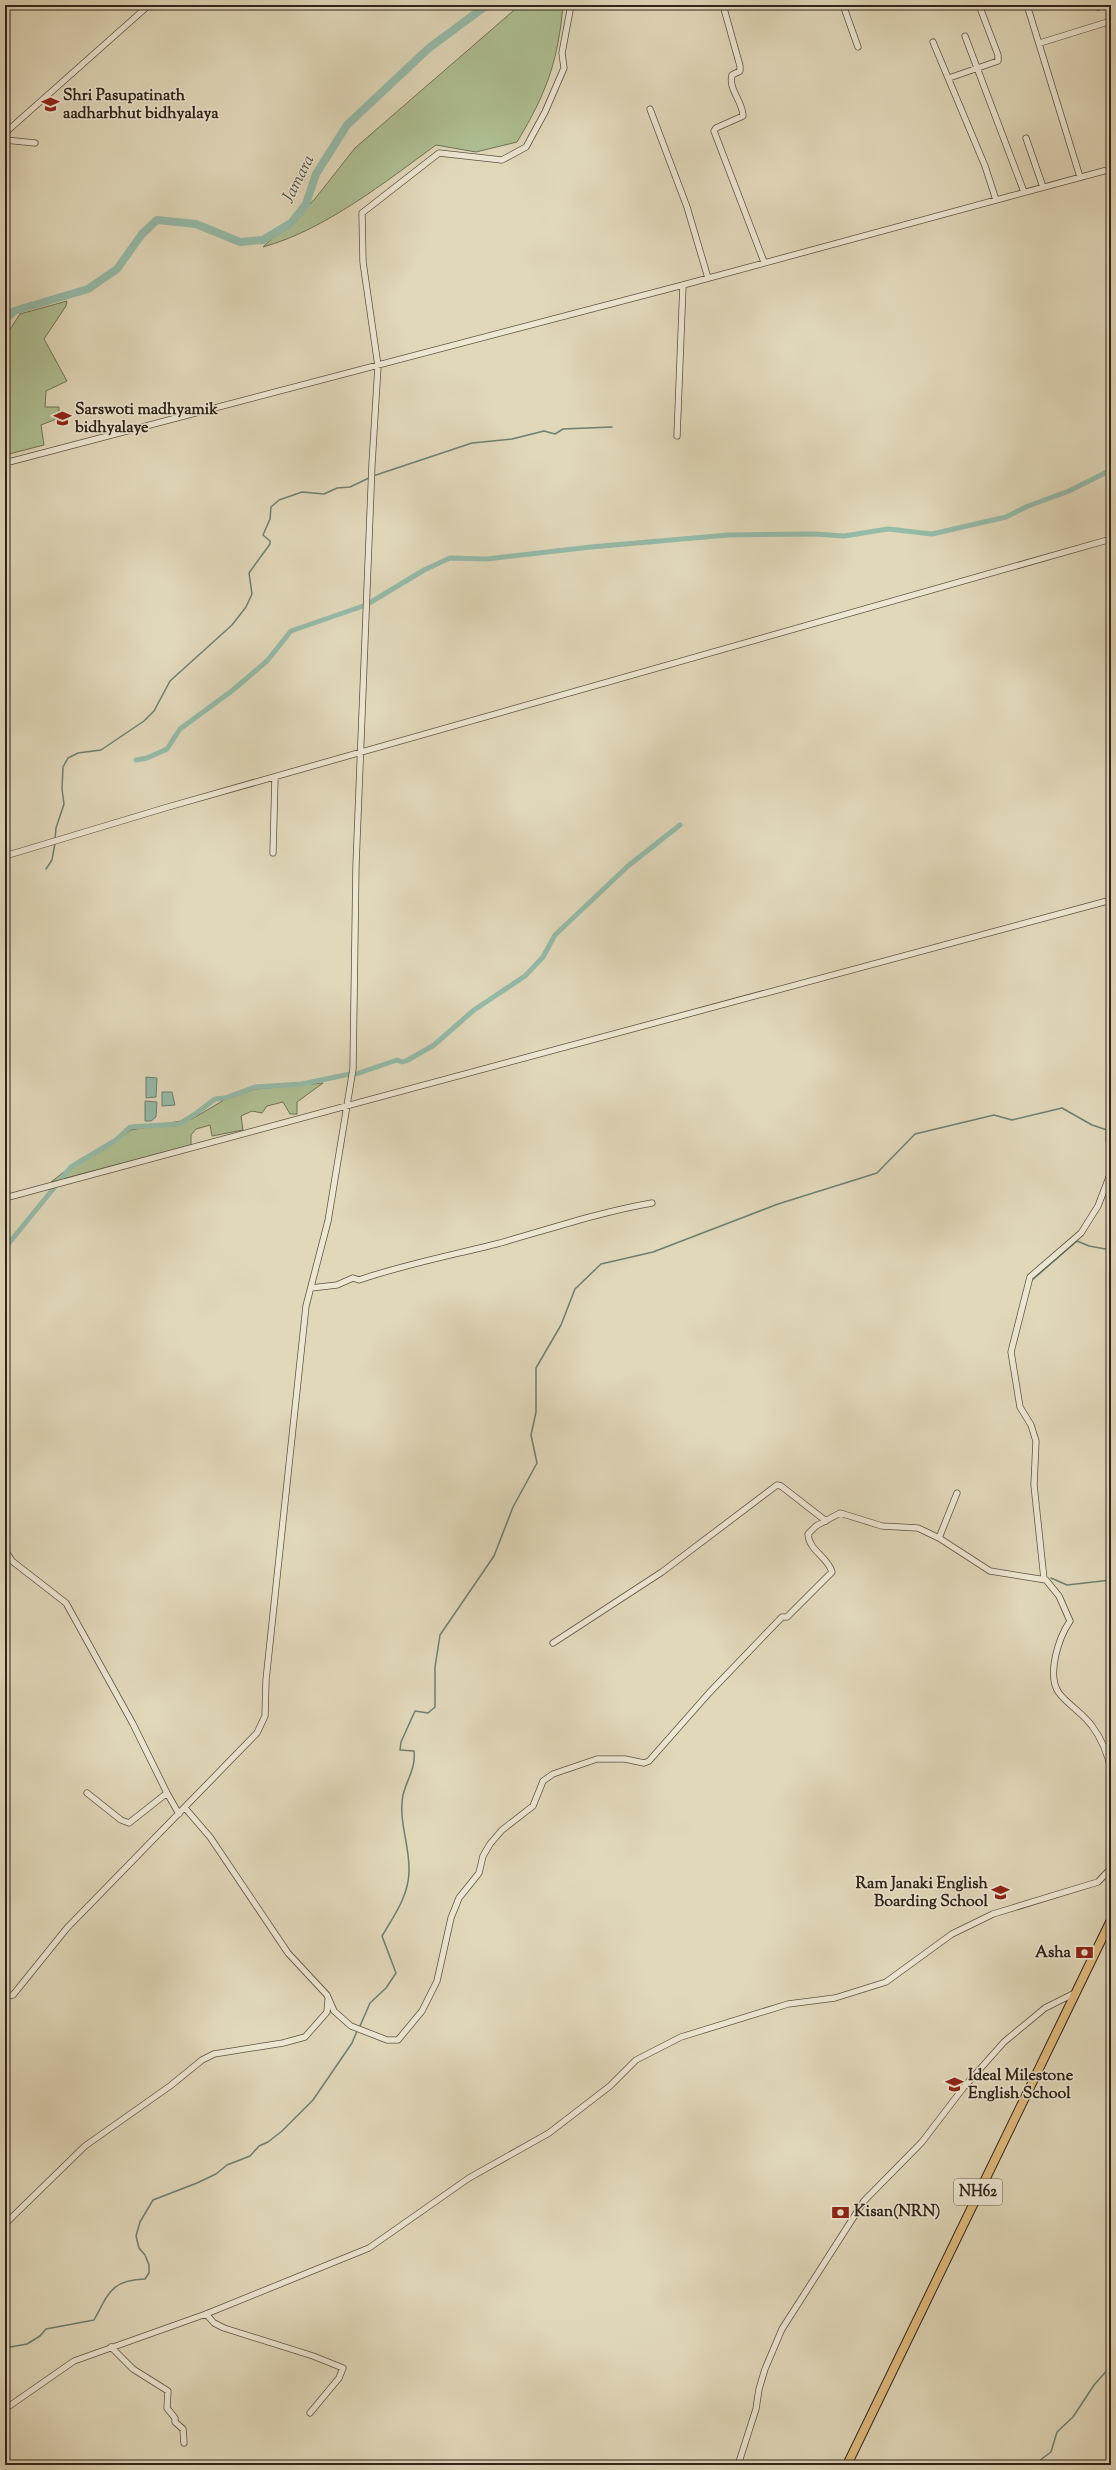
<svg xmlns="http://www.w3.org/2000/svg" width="1116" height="2470" font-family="'Sorts Mill Goudy',serif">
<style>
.green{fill:#aebf93;stroke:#6f7256}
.water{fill:#95bba9;stroke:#6d7f70}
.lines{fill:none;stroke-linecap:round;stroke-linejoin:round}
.stream{stroke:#6d7f70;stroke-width:1.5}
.canal{stroke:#95bba9;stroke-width:5}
.river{stroke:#95bba9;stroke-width:8}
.minor-casing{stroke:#5c5242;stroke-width:7}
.primary-casing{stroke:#30251a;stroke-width:10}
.minor{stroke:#ece6d2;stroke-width:5.5}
.primary{stroke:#e0bc7d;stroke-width:8}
.labels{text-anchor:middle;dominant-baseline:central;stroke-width:3;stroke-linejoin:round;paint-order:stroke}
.shield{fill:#ece6d2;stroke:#685f51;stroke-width:1}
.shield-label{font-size:15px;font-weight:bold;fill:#30251a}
.poi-label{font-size:16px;font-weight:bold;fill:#30251a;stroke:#ece6d2;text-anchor:start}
.water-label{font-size:17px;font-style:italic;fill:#494a3e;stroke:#ece6d2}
</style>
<rect width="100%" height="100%" fill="#e1d8ba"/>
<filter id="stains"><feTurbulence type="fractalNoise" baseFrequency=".005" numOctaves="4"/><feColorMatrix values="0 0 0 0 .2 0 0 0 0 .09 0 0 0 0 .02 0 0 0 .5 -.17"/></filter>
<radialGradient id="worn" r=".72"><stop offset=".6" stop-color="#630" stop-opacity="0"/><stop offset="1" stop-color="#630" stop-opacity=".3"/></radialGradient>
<!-- green -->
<path class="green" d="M520 5H563C558 62 546 94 517 142L476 152 436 145C385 182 325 230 263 247L314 200 355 148Z
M67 301 66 306 44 339 67 381 46 391 45 407H59V418L41 425 44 445 5 455V337L20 314Z
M323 1083 297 1102V1114H290L283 1102 267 1106 262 1113 252 1111 241 1116 243 1130 212 1136 210 1125 196 1129 191 1135V1145L51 1182 82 1158 101 1150 131 1130 192 1119 224 1100 255 1089Z"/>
<!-- water -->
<path class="water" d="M146 1077 157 1078 156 1097 146 1098Z
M162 1092H172L175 1105 162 1106Z
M145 1101 157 1102 156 1117 151 1121H145Z"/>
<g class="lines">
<!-- stream -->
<path class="stream" d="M373 476 472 443 512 439 544 431 555 434 563 429 612 427
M55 839 56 828 64 804 62 789 63 767 68 758 78 753 101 750 144 721 154 711 170 681 232 625 246 607 252 594 249 573 270 544V541L263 535 270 519 271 507 279 500 302 492 324 494 337 488 350 487 369 478
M46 869 52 860 55 843
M1031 1281 1077 1241 1089 1246 1111 1250
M1051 1578 1067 1585 1111 1580
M360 2026 370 2003 386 1988 396 1973 382 1936C394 1916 409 1895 409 1871 410 1846 398 1821 403 1795 407 1779 416 1768 414 1751L400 1750 401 1742 415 1711 428 1713 435 1707V1667L440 1635 494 1556 513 1507 537 1463 531 1435 536 1412V1368L561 1325 575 1289 601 1264 653 1252 778 1204 877 1173 915 1134 994 1115 1012 1120 1062 1108 1092 1125 1107 1130
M5 2348 27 2344 40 2336 46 2329 94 2320C109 2293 111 2280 145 2279L149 2273V2265L145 2255 139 2248 136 2236 140 2222 153 2200 197 2183 216 2174 227 2165 250 2156 259 2146 268 2142 282 2131 313 2100 352 2043 357 2031
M1040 2465 1039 2461 1051 2452 1057 2432 1073 2417 1094 2385 1111 2366"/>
<!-- canal -->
<path class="canal" d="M136 760 147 758 167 749 180 729 233 690 267 661 291 631 366 605 424 570 450 558 487 559 591 547 728 535 815 534 844 536 888 529 932 534 1006 517 1028 506 1069 491 1111 470
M356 1074 397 1060 402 1062 408 1060 434 1045 474 1010 525 976 543 957 555 935 628 866 680 825
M5 1248 71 1167 116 1140 130 1127 179 1124 194 1115 215 1099 225 1098 255 1087 302 1084 350 1074"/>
<!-- river -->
<path class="river" d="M5 320 14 311 88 289 117 269 142 234 157 220 196 224 240 242 263 240 291 223 306 204 316 174 347 125 429 48 487 5"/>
<defs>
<path id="minor" d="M723 5 740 66V71L732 75C728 89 743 102 743 116L716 128 714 131 764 262
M843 5 858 47
M1027 5 1080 177
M1097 5 1098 7
M965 36 1024 192
M933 42 985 166 996 200
M1040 43 1111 21
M949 78 998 61V55L979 5
M650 109 687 207 708 278
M5 133 149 5
M1026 138 1043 187
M5 140 35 143
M677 436 683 285
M5 463 683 285 1111 169
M273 853 275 777
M5 856 168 807 1111 539
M1111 1084 1109 1140 1111 1154
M5 1198 1111 900
M311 1288 337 1285 353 1278 359 1280C405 1264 453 1255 500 1243 550 1229 600 1212 652 1203
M939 1538 957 1493
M5 1550 12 1561 66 1603 133 1724 167 1793 179 1814
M1044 1579 1034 1485 1036 1441 1031 1425 1020 1407 1011 1352 1030 1277 1081 1233 1098 1206 1111 1172
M553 1643 662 1572 777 1485 781 1486 826 1521
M87 1793 121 1820 129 1823 167 1793
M185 1808 210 1837 288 1953 327 1995 334 2011 351 2026 387 2040H398L422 2011 437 1981 451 1918 459 1898 479 1873 483 1856 490 1844 502 1830 533 1806 543 1781 553 1774 597 1759H625L644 1763 649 1761 709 1693 782 1617H787L832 1572C828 1557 809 1551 808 1534L816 1526 840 1513 882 1526 918 1528 939 1538 990 1571 1046 1580 1059 1596 1070 1621C1059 1637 1046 1675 1059 1693 1068 1705 1083 1713 1092 1726 1101 1738 1108 1755 1111 1770
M5 1996 13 1995 67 1928 257 1733 265 1716 266 1680 306 1306 328 1221 353 1069 356 865 372 464 378 366 363 262 362 213 439 153 502 160 526 147 545 112 564 68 562 53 571 5
M5 2224 85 2146 170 2086 202 2060 214 2054 283 2043 305 2037 327 2012 328 2000
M206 2314 214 2323 224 2328 313 2356 343 2368 339 2378 310 2413
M111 2347 133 2369 168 2391 167 2408 175 2418V2422L183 2429 184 2443
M5 2409 74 2361 206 2314 369 2248 469 2178 549 2133 610 2086 636 2060 681 2037 788 2004 835 1998 886 1982 952 1934 993 1914 1098 1882 1111 1868
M738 2465 756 2409 759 2389 765 2369 782 2329 864 2201 922 2142 964 2087 1004 2042 1045 2008 1075 1993"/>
<path id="primary" d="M847 2465 1111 1920"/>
</defs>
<!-- minor casing -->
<use href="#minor" class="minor-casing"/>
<!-- primary casing -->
<use href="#primary" class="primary-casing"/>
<!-- minor -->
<use href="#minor" class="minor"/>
<!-- primary -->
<use href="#primary" class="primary"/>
</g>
<!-- icons -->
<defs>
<symbol id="school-bare" viewBox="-9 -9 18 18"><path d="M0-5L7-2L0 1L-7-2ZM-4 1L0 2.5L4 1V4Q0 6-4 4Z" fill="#8f2418" stroke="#ece6d2" stroke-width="2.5" paint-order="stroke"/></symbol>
<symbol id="bank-bare" viewBox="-9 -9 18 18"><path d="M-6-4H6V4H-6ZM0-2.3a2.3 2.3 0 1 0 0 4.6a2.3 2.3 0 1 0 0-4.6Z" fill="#8f2418" stroke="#ece6d2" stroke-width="2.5" paint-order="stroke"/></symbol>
</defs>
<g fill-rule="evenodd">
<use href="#school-bare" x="38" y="92" width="25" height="25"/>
<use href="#school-bare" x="50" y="406" width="25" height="25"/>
<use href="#school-bare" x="988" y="1880" width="25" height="25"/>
<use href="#bank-bare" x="1072" y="1940" width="25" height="25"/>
<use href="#school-bare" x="942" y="2072" width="25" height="25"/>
<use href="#bank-bare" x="828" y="2200" width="25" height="25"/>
</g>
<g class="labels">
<!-- shield labels -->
<rect class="shield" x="954" y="2179" width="48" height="26" rx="3"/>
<g class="shield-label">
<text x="978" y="2192">NH62</text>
</g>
<!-- poi labels -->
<g class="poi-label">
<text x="63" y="96">Shri Pasupatinath<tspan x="63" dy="18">aadharbhut bidhyalaya</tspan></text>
<text x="75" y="410">Sarswoti madhyamik<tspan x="75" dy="18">bidhyalaye</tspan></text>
<text x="988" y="1884" text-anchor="end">Ram Janaki English<tspan x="988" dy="18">Boarding School</tspan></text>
<text x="1071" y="1953" text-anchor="end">Asha</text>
<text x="968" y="2076">Ideal Milestone<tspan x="968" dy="18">English School</tspan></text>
<text x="854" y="2212">Kisan(NRN)</text>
</g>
<!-- water labels -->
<g class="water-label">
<text transform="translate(299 179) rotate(-63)">Jamara</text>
</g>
</g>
<!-- margin -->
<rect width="1116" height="2470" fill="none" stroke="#e1d8ba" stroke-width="20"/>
<rect x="6" y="6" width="1104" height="2458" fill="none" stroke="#30251a" stroke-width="2"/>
<rect x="10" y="10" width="1096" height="2450" fill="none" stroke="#30251a"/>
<rect width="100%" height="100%" filter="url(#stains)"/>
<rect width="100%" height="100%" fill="url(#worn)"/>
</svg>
